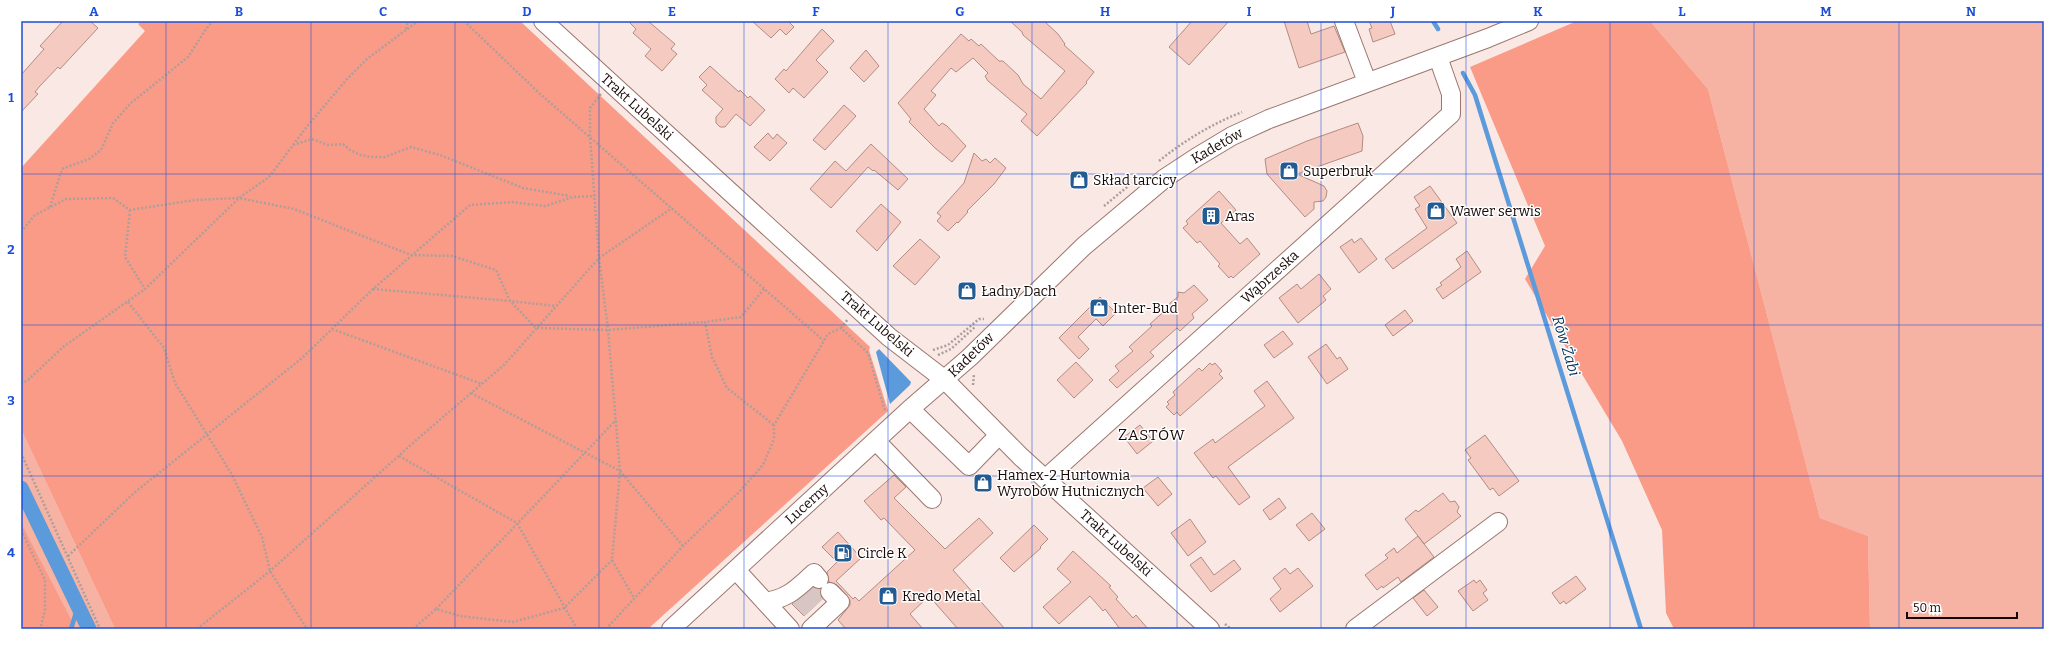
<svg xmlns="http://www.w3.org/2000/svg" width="2065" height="650" font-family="Bitter,serif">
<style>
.green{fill:#f6b2a3}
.forest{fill:#fa9b87}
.water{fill:#5b9adb}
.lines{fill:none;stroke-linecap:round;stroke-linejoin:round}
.stream{stroke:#5b9adb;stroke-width:4.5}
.canal{stroke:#5b9adb;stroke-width:15}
.building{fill:#f4cac1;stroke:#b38c83}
.minor-tunnel{stroke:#d7c6c3;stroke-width:18;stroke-dasharray:18 9;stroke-linecap:butt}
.minor-casing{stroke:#9c766e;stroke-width:20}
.path{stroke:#ae9e9b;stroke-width:2.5;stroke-dasharray:2 2;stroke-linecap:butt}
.minor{stroke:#fff;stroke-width:18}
.grid{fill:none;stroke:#1d4ed8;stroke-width:1;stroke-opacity:0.55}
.labels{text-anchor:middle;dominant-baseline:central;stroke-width:3;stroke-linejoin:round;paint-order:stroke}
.street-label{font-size:14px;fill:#160806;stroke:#fff}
.poi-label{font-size:14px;fill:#160806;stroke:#fff;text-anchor:start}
.water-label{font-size:15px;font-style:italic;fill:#083761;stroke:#fff}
.neighbourhood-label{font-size:15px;letter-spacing:1px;fill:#160806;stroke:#fff}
.neatline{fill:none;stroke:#1d4ed8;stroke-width:1.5}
.grid-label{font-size:13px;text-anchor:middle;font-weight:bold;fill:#1d4ed8}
</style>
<rect width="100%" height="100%" fill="#f9e8e4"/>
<!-- green -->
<path class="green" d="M1650 21H2044V629H1870L1868 536 1820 518 1708 89Z
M21 429 115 629H67L21 536Z"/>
<!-- forest -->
<path class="forest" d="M141 21H520L870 347 869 350 888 411 648 629H115L21 429V168L145 31 138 24Z
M1577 21H1650L1708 89 1820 518 1868 536 1870 629H1674L1666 613 1662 530 1622 441 1525 279 1545 246 1470 67Z
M21 523 76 629H21Z"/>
<!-- water -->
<path class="water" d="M879 349 911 382 910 385 890 404 876 352Z"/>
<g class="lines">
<!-- stream -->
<path class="stream" d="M1433 21 1438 29
M1463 73 1475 95 1641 629
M71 629 78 606"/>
<!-- canal -->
<path class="canal" d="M21 488 89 629"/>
</g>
<!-- building -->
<path class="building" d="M63 21H90L98 28 60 69 58 67 39 87 35 92 38 94 21 112V75L44 49 40 46Z
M628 21H648L675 44 671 49 677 54 662 71 645 56 651 49 633 33 636 29Z
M752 21H788L794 27 786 35 780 29 771 38Z
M1010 21H1044L1058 34 1065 44 1064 45 1094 72 1086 82 1087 83 1037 136 1021 121 1027 114 988 81 985 76 988 73 973 58 956 72 951 68 931 91 936 95 924 109 939 126 942 123 947 126 966 146 952 162 935 148 909 122 911 119 898 103 961 34 969 41 971 39 979 46 981 44 999 61H1003L1018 75 1023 84 1041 99 1065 71 1023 35 1022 32Z
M1192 21H1229L1189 65 1169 47Z
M1284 21H1307L1311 34 1334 26 1345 52 1299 68Z
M1369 21H1390L1395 34 1373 42 1369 29 1372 28Z
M822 29 834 41 816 60 828 72 804 98 793 88 789 93 775 79 784 69 786 71Z
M866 50 879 66 864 82 850 68Z
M710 66 739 92 740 90 748 98 750 96 765 110 750 126 736 114 725 127H720L716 123V117L723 109 702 90 707 85 699 77Z
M844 105 856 116 825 150 813 140Z
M1358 123 1363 136 1362 151 1297 174 1324 186 1327 191 1326 197 1323 201 1314 202V209L1305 217 1267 174 1265 159 1307 141Z
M768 133 773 139 777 134 787 143 770 161 754 147Z
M871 144 908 179 898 190 874 170 873 171 868 167 831 208 810 189 835 161 846 171Z
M974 153 982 161 986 159 990 163 995 158 1006 168 994 184 967 211 968 212 958 223 957 222 948 231 937 221 941 216 937 213 964 183Z
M1430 186 1457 223 1393 269 1385 259 1427 228 1415 209 1420 206 1414 197Z
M1219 191 1236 210 1221 223 1240 244 1247 238 1260 254 1233 278 1231 276 1229 278 1218 266 1220 264 1200 241 1197 243 1183 228 1188 224 1186 221Z
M881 204 901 222 877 251 856 231Z
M1361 238 1377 259 1359 273 1340 247 1352 239 1354 243Z
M920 239 940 257 915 285 893 266Z
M1467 251 1481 272 1443 299 1436 289 1442 285 1440 283 1461 267 1456 259Z
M1319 274 1331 289 1323 296 1326 300 1298 323 1279 298 1297 284 1301 289Z
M1194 285 1208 300 1192 314 1194 318 1180 331 1177 328 1150 352 1154 356 1117 388 1109 380 1119 371 1115 366 1133 351 1129 347 1152 326 1150 324 1170 306V303L1178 297V292L1184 293Z
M1100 297 1116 313 1103 326 1096 319 1078 337 1089 349 1079 359 1059 338Z
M1405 310 1413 321 1393 336 1385 325Z
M1283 331 1293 344 1274 358 1264 345Z
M1326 344 1337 359 1340 357 1348 369 1327 384 1308 357Z
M1076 362 1093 380 1074 398 1057 380Z
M1210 363 1212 365 1215 363 1222 371 1219 374 1223 378 1180 416 1177 412 1174 415 1166 407 1169 404 1167 402 1175 395 1173 392 1199 368 1202 371Z
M1267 381 1294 418 1228 467 1250 497 1239 505 1216 476 1213 478 1194 453 1213 439 1215 443 1265 406 1254 391Z
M1140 425 1153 441 1137 454 1124 437Z
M1485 435 1519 481 1499 496 1493 488 1490 490 1468 460 1471 458 1465 450Z
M894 475 906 487 894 498 945 549 979 518 993 533 953 570 1005 629H958L929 596 910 614 923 629H846L838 620 850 605V600L837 585 829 582 827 572 837 562 822 547 838 532 861 558 836 581 853 599 855 597 859 601 915 550 884 518 881 520 864 501Z
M1158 477 1172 494 1158 506 1143 488Z
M1443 493 1450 502 1455 501 1459 507 1457 512 1461 516 1424 544 1405 519 1416 510 1418 512Z
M1279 498 1286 508 1270 520 1263 510Z
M1312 513 1325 529 1309 541 1296 525Z
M1190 519 1206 542 1188 556 1171 533Z
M1034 525 1048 539 1040 547 1041 548 1014 572 1000 558Z
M1418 536 1434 557 1401 582 1398 577 1383 588 1382 586 1377 590 1365 575 1388 558 1385 555 1394 548 1397 553Z
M1073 551 1111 586 1109 587 1118 597 1116 599 1133 618 1136 615 1148 629H1120L1105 609 1103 611 1090 596 1059 624 1043 607 1071 582 1057 569Z
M1201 557 1214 575 1234 560 1241 569 1211 592 1190 565Z
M1285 568 1290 574 1298 568 1313 586 1280 612 1270 599 1281 589 1273 578Z
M1576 576 1586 589 1566 604 1564 601 1560 604 1552 593Z
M1474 580 1476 583 1480 580 1487 590 1483 593 1488 600 1473 611 1458 591Z
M814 588 820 589 822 599 804 616 792 604Z
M1424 590 1438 607 1427 616 1413 598Z"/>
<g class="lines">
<!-- minor-tunnel -->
<path class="minor-tunnel" d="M809 588 821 601
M799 597 811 610"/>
<defs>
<path id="minor" d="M543 21 889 337 945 380 1021 457 1210 629
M1344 21 1367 82
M910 409 969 466 998 436
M876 441 932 499
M1045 479 1451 114V94L1438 57
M736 570 790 629
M765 602C789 598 796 589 814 573L819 579
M671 629 910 409 970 357 1084 246 1165 178 1197 157 1232 136 1269 119 1488 38 1529 21
M811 629 840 602 830 592
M1355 629 1498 522"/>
</defs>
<!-- minor casing -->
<use href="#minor" class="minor-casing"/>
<!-- path -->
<path class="path" d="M464 21 539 93 823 340
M406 29 408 21
M601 94 590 108V137L599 258 608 330 620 471 612 560 634 598
M293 145 312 139 328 145 343 144 350 150 360 155 371 157H385L411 147 440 155 523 188 570 196
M1159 161C1185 140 1212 124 1242 112
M1104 206 1132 183
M50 207 62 169 89 159 101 150 113 123 131 103 188 57 206 29 213 21
M130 210 125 257 145 289
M21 232 35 215 66 199 113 198 130 210 195 200 239 198 294 209 411 255 452 256 496 270 510 301 556 306
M373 289 510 301 536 328 608 330 705 322
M764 289 741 317 705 322 712 357 727 388 774 425
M128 302 164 348 175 383 231 473 262 537 270 571 307 629
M841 328 848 319
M332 329 482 384
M933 350 948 345 979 319H984
M938 355 951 349 975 327
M21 384 28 380 63 347 145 289 239 198 269 177 305 129 347 79 367 59 418 21
M973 385 974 374
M471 393 620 471 683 546
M21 453 100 629
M399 456 517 523 577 629
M21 530 45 580V610L40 629
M68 556 134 493 302 358 373 289 470 205 512 202 545 206 573 197 595 196
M436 609 616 420
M1225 624 1231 629
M197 629 270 571 422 435 504 365 599 258 672 208
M413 629 436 609 460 616 513 622 564 608 612 560
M606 629 683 546 738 493 763 465 774 439V425L828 334 841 328 868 353 885 411"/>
<!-- minor -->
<use href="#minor" class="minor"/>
</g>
<!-- grid -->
<path class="grid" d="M166 21V629M311 21V629M455 21V629M599 21V629M744 21V629M888 21V629M1032 21V629M1177 21V629M1321 21V629M1466 21V629M1610 21V629M1754 21V629M1899 21V629M21 174H2044M21 325H2044M21 476H2044"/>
<!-- icons -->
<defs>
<symbol id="shop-square" viewBox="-11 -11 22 22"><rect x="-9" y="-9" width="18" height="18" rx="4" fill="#235b93" stroke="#fff"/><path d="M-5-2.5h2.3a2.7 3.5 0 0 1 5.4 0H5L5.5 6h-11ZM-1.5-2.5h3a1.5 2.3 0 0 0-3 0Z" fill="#fff"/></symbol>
<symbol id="building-square" viewBox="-11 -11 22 22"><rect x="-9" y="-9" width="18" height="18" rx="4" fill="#235b93" stroke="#fff"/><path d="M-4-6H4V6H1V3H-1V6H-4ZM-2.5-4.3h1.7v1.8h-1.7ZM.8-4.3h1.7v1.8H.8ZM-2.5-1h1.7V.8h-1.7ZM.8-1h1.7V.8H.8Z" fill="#fff"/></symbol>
<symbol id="fuel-square" viewBox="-11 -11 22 22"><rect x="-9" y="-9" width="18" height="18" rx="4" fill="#235b93" stroke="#fff"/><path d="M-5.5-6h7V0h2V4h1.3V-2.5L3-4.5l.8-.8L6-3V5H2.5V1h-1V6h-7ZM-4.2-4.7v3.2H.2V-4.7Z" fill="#fff"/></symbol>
</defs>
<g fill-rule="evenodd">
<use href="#shop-square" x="1278" y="160" width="22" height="22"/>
<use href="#shop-square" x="1068" y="169" width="22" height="22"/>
<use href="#shop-square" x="1425" y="200" width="22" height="22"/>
<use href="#building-square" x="1200" y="205" width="22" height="22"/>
<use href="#shop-square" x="956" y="280" width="22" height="22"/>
<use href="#shop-square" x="1088" y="297" width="22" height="22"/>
<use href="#shop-square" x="972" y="472" width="22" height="22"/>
<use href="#fuel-square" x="832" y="542" width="22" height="22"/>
<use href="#shop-square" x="877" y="585" width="22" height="22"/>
</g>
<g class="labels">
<!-- street labels -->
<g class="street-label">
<text transform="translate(637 107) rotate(42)">Trakt Lubelski</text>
<text transform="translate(1217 146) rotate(-30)">Kadetów</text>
<text transform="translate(1270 277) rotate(-42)">Wąbrzeska</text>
<text transform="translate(877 324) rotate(41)">Trakt Lubelski</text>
<text transform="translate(971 355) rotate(-44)">Kadetów</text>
<text transform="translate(807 504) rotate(-42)">Lucerny</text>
<text transform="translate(1116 543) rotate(42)">Trakt Lubelski</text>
</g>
<!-- poi labels -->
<g class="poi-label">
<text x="1303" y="171">Superbruk</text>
<text x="1093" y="180">Skład tarcicy</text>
<text x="1450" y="211">Wawer serwis</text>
<text x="1225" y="216">Aras</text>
<text x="981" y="291">Ładny Dach</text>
<text x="1113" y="308">Inter-Bud</text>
<text x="997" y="475">Hamex-2 Hurtownia<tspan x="997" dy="16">Wyrobów Hutnicznych</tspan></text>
<text x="857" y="553">Circle K</text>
<text x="902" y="596">Kredo Metal</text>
</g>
<!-- water labels -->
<g class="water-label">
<text transform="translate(1566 346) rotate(73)">Rów Żabi</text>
</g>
<!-- neighbourhood labels -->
<g class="neighbourhood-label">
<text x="1152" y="435">ZASTÓW</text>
</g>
</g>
<!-- border -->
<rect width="2065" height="650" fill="none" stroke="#ffffff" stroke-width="44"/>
<!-- scale -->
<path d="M1907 612v6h110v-6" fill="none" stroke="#160806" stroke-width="2"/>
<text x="1913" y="612" font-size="12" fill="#160806" stroke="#ffffff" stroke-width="3" paint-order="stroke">50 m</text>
<rect x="22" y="22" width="2021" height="606" class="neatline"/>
<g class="grid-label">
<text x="94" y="16">A</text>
<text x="239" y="16">B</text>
<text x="383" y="16">C</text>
<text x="527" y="16">D</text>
<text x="672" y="16">E</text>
<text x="816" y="16">F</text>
<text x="960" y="16">G</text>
<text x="1105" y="16">H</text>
<text x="1249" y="16">I</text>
<text x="1393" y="16">J</text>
<text x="1538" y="16">K</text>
<text x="1682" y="16">L</text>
<text x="1826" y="16">M</text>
<text x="1971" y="16">N</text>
<text x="11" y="102">1</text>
<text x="11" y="254">2</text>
<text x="11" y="405">3</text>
<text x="11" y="557">4</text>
</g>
</svg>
